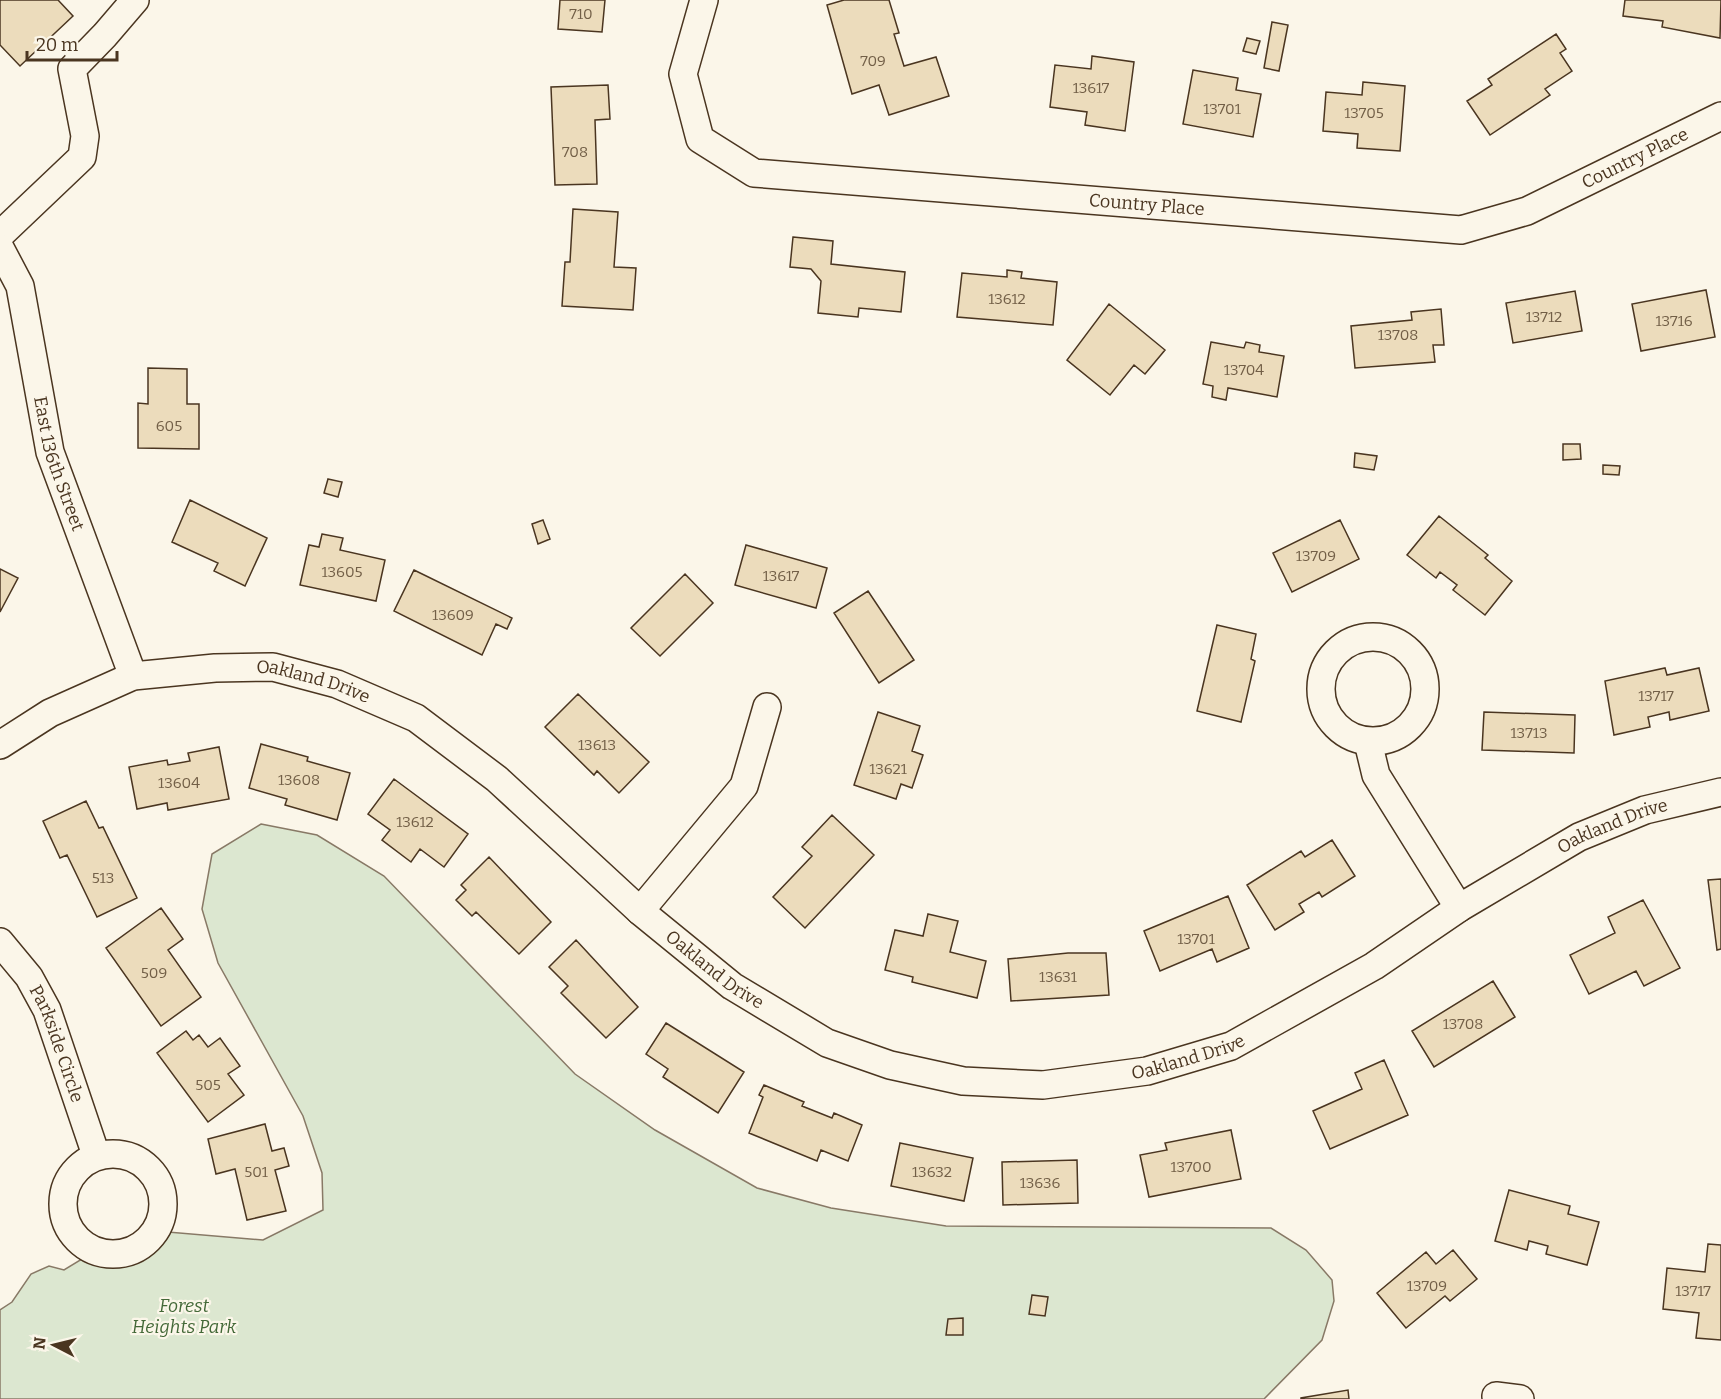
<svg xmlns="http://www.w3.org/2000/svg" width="1721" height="1399" font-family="Bitter,serif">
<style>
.green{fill:#dce7d0;stroke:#887966;stroke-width:1.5}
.building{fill:#ecdcbc;stroke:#4a3520;stroke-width:1.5}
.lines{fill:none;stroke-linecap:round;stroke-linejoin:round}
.minor-casing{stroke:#4a3520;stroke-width:30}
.minor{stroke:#fbf6e9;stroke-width:27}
.labels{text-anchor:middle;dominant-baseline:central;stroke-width:4.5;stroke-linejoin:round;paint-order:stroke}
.number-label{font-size:15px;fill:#725f47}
.street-label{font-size:18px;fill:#4a3520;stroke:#fbf6e9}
.park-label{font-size:18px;font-style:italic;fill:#436837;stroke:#fbf6e9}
</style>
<rect width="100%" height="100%" fill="#fbf6e9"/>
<!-- green -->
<path class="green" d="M261 824 317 835 384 876 575 1074 655 1130 757 1188 831 1208 946 1226 1271 1228 1306 1250 1332 1280 1334 1301 1322 1340 1264 1399H0V1310L12 1302 31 1274 49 1266 64 1270 95 1251C123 1256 136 1253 156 1231L263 1240 323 1210 322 1173 303 1116 218 963 202 909 212 854Z"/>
<!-- building -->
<path class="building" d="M0 0H58L73 16 20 66 0 45Z
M560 0H605L602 32 558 29Z
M844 0H889L899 33 894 34 904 66 936 57 949 96 889 115 879 85 852 94 827 5Z
M1625 0H1721L1720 38 1662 27 1663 21 1623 16Z
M1272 22 1288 25 1279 71 1264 68Z
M1556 34 1566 49 1560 53 1572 71 1545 89 1550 95 1490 135 1467 101 1492 85 1488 79Z
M1247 38 1260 41 1256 54 1243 51Z
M1092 56 1134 62 1125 131 1085 125 1087 112 1050 107 1055 65 1091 69Z
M1193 70 1238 78 1236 90 1261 94 1253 137 1183 124Z
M1363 82 1405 86 1400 151 1357 148 1358 134 1323 131 1326 92 1362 95Z
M608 85 610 119 595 120 597 184 555 185 551 87Z
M573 209 618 212 614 267 636 268 633 310 562 306 565 262H570Z
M793 237 833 241 831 264 905 272 901 312 859 308 858 317 818 313 821 281 811 269 790 267Z
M1007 270 1022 272 1021 278 1057 282 1053 325 957 317 962 273 1007 277Z
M1706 290 1715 337 1641 351 1632 304Z
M1575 291 1582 331 1513 343 1506 303Z
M1109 304 1165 350 1145 374 1134 365 1110 395 1067 360Z
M1441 309 1444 345H1433L1435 362 1355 368 1351 326 1412 320 1411 312Z
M1211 342 1244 348 1246 342 1260 345 1259 352 1284 356 1277 397 1228 388 1226 400 1212 397 1213 386 1203 384Z
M148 368 187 369V404H199V449L138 448V403L148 404Z
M1563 444H1580L1581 459 1563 460Z
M1355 453 1377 456 1374 470 1354 467Z
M1603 465 1620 466 1619 475 1603 474Z
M328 479 342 482 338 497 324 493Z
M190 500 267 538 245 586 214 571 218 563 172 542Z
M1439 516 1488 555 1485 558 1512 581 1485 615 1453 590 1457 585 1440 572 1436 578 1407 555Z
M543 520 550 539 538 544 532 524Z
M1340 520 1359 559 1292 592 1273 553Z
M322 534 343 538 340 550 385 560 376 601 300 585 309 545 319 547Z
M746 545 827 568 816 608 735 585Z
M0 569 18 578 0 612Z
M414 570 512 618 507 629 496 624 482 655 394 611Z
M685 574 713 603 660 656 631 628Z
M868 591 914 660 879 683 834 613Z
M1217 625 1256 634 1251 659 1255 661 1241 722 1197 711Z
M1665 668 1667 675 1699 668 1709 711 1670 720 1669 712 1648 717 1650 727 1614 735 1605 681Z
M578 694 649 762 619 793 597 771 594 775 545 727Z
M878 712 920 726 912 751 923 755 912 788 901 784 896 799 854 785Z
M1484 712 1575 715 1574 753 1482 750Z
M261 744 308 757 307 761 350 773 337 820 285 805 287 799 249 788Z
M219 747 229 799 168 810 167 803 137 809 129 767 167 760 168 765 190 761 188 753Z
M394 779 468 834 444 867 420 849 411 862 382 840 390 830 368 814Z
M86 801 99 828 103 827 137 898 97 917 67 855 60 858 43 821Z
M832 815 874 855 805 928 773 897 812 856 802 847Z
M1332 840 1355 876 1322 897 1319 892 1299 904 1304 912 1275 930 1247 885 1301 851 1305 857Z
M489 857 551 922 519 954 476 912 472 916 456 900 466 890 461 885Z
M1721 879V949L1717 950 1708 880Z
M1228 896 1249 948 1217 962 1212 949 1160 971 1144 931Z
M1643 900 1680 968 1644 986 1636 971 1589 994 1570 955 1615 933 1608 917Z
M161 908 183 939 168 950 201 997 161 1026 106 948Z
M928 914 958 921 950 952 986 961 977 998 912 982 913 977 885 970 895 930 923 936Z
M576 940 638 1007 606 1038 561 993 568 986 549 967Z
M1068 953H1106L1109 995 1011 1001 1008 959Z
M1493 981 1515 1017 1434 1067 1412 1031Z
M666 1023 744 1072 718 1113 663 1077 668 1069 646 1054Z
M186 1031 193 1040 199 1035 208 1047 220 1038 240 1066 228 1074 244 1095 208 1122 157 1053Z
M1384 1060 1408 1115 1330 1149 1313 1111 1362 1089 1355 1073Z
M764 1085 804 1102 802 1106 832 1118 834 1113 862 1125 848 1161 821 1150 817 1161 749 1133 763 1097 759 1095Z
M265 1124 272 1151 284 1148 289 1166 275 1170 286 1211 247 1220 235 1169 216 1174 208 1139Z
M1231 1130 1241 1179 1149 1197 1140 1155 1167 1150 1165 1143Z
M900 1143 973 1158 964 1201 891 1186Z
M1077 1160 1078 1203 1003 1205 1002 1162Z
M1509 1190 1570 1206 1568 1214 1599 1222 1587 1265 1546 1254 1548 1246 1529 1241 1527 1250 1495 1241Z
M1708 1244 1721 1245V1340L1696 1338 1699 1313 1663 1309 1667 1268 1705 1272Z
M1453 1250 1477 1279 1450 1301 1445 1296 1406 1328 1377 1293 1426 1252 1436 1264Z
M1032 1295 1048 1297 1045 1316 1029 1314Z
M963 1318V1335H946L948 1319Z
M1348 1390 1349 1399H1301V1398Z"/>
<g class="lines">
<defs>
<g id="minor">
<path id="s1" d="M704 0 683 74 700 139 754 173 1461 230 1527 211 1721 116"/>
<path d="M0 235 82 157 85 136 72 69 105 35 135 0"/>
<path id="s2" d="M0 248 20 286 50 452 133 676"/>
<circle cx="1373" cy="689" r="52"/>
<path d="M1368 742 1376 775 1459 908"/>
<path id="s3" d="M0 745 50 713 133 676 215 668 273 667 337 684 416 718 497 779 640 911 732 986 827 1043 890 1065 963 1081 1043 1085 1147 1071 1231 1046 1374 966 1459 908 1579 837 1645 810 1721 792"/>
<path d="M640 911 744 786 767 707"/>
<path id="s4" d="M0 942 29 977 47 1010 96 1155"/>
<circle cx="113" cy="1204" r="50"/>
<path d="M1496 1396 1520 1399"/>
</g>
</defs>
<!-- minor casing -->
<use href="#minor" class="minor-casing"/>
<!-- minor -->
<use href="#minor" class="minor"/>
</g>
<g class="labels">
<!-- number labels -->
<g class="number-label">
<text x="581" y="14">710</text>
<text x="873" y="61">709</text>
<text x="1091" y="88">13617</text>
<text x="1222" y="109">13701</text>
<text x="1364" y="113">13705</text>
<text x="575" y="152">708</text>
<text x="1007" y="299">13612</text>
<text x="1544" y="317">13712</text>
<text x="1674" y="321">13716</text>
<text x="1398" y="335">13708</text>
<text x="1244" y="370">13704</text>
<text x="169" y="426">605</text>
<text x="1316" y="556">13709</text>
<text x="342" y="572">13605</text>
<text x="781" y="576">13617</text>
<text x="453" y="615">13609</text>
<text x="1656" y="696">13717</text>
<text x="1529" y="733">13713</text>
<text x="597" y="745">13613</text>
<text x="888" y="769">13621</text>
<text x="299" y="780">13608</text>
<text x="179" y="783">13604</text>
<text x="415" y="822">13612</text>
<text x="103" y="878">513</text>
<text x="1196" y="939">13701</text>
<text x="154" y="973">509</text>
<text x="1058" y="977">13631</text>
<text x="1463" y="1024">13708</text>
<text x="208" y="1085">505</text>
<text x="1191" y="1167">13700</text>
<text x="256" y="1172">501</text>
<text x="932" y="1172">13632</text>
<text x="1040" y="1183">13636</text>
<text x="1427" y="1286">13709</text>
<text x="1693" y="1291">13717</text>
</g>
<!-- street labels -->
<g class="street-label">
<text stroke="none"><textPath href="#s1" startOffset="1106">Country Place</textPath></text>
<text stroke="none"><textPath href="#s1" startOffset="602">Country Place</textPath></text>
<text stroke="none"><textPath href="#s2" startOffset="225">East 136th Street</textPath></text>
<text stroke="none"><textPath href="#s3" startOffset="333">Oakland Drive</textPath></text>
<text stroke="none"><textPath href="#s3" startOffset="1824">Oakland Drive</textPath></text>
<text stroke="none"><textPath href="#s3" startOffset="834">Oakland Drive</textPath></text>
<text stroke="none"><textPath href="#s4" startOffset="118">Parkside Circle</textPath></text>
<text stroke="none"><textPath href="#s3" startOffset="1338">Oakland Drive</textPath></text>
</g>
<!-- park labels -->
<g class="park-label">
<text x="184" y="1306">Forest<tspan x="184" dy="21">Heights Park</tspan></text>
</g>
</g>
<!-- north arrow -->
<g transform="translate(54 1345) rotate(277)" stroke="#fbf6e9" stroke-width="4.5" paint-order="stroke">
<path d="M0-4.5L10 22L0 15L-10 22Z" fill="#4a3520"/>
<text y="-9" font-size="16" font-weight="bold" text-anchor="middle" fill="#4a3520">N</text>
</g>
<!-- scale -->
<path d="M27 51v9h90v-9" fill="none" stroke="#4a3520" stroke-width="3"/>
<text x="36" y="51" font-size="18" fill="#4a3520" stroke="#fbf6e9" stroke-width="4.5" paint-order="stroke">20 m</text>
</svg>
